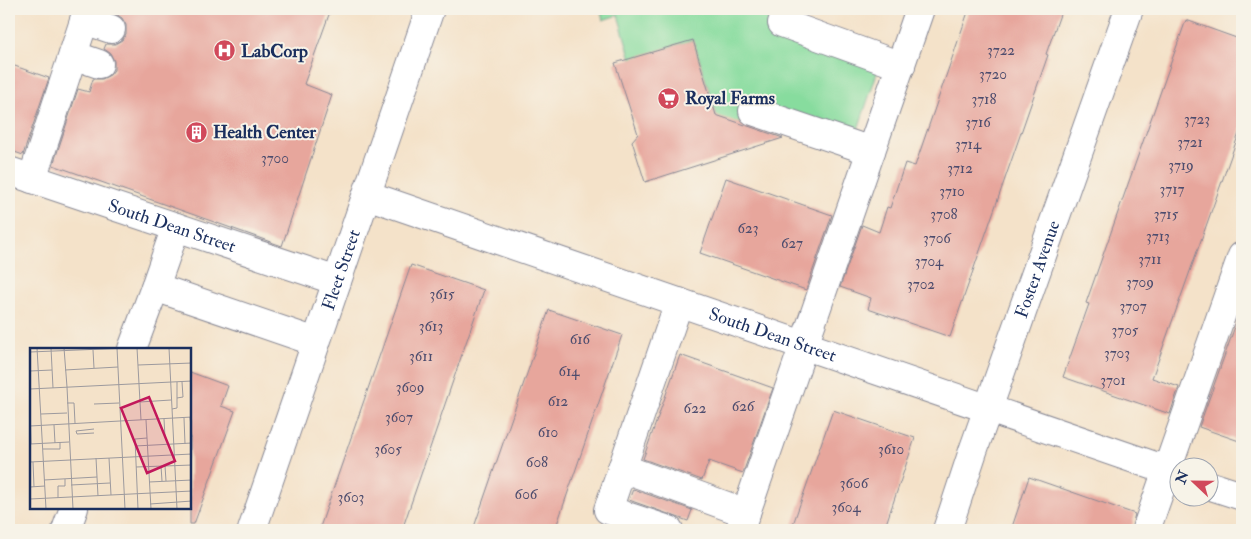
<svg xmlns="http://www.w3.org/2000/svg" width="1251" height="539" font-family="'IM FELL Double Pica',serif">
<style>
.grass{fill:#87dc9e;stroke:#51867e}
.building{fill:#e7a69c}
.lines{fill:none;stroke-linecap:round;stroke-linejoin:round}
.minor-casing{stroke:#888894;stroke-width:30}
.minor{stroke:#fff;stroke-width:28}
.labels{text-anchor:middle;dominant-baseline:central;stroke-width:4;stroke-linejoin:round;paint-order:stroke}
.number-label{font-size:15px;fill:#4e4d6e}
.poi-label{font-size:18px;font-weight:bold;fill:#1b2f5e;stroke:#f7f3e8;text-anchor:start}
.street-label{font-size:18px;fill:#1b2f5e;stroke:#f7f3e8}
.inset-road{fill:none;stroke:#9d9a9e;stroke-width:1}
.view{fill:#c2185b;fill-opacity:0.15;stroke:#c2185b;stroke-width:2.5}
.inset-edge{fill:none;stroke:#1b2f5e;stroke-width:2.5}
</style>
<rect width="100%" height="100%" fill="#f7f3e8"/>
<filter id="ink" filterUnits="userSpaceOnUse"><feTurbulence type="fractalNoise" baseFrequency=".02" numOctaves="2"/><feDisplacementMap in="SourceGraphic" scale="10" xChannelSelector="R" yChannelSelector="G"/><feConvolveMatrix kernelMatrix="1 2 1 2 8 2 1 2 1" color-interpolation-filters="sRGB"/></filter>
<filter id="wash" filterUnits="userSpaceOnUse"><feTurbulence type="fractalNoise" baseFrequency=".0096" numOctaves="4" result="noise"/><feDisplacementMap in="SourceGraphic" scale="20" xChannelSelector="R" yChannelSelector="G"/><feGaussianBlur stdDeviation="1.12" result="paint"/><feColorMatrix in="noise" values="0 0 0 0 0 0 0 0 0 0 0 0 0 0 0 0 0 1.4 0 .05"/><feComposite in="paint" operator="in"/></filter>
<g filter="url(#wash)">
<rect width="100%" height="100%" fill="#f4e2c9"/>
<!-- grass -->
<path class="grass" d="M600 9H770L775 10 768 30 879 67 855 138 749 98 729 155 693 40 631 59 618 15 603 20Z"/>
<g id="blocks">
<!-- building -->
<path class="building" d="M118 9H331L304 84 332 95 282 246 53 165 78 89 89 92 93 79H102L110 75 114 70V61L110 53 104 49 106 44H115L122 40 126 34V25L122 18 116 14Z
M969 9H1062L1046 54 1048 55 950 337 868 309 871 298 840 287 862 225 879 232 887 207 890 208 905 163 915 166Z
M1186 20 1242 40V125L1152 378 1179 387 1170 414 1063 377 1089 304 1086 303Z
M693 40 716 115 783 138 645 182 632 141 638 134 615 63Z
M9 64 49 78 23 155 9 150Z
M726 178 832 215 806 290 700 253Z
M411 265 484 290 402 530H319Z
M549 310 622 335 555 530H473Z
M1238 318H1242V442L1199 427Z
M680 355 773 388 743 473 709 461 702 480 643 459Z
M190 372 228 386 221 406 235 411 194 524H190Z
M833 410 915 438 884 530H791Z
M1029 477 1135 514 1131 530H1011Z
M633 489 692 510 688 521 629 500Z"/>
</g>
</g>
<g filter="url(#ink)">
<use href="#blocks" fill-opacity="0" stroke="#888894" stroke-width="1"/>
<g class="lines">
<defs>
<g id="minor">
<path d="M84 20 111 29"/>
<path d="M782 23 901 66"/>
<path d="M73 55 99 64"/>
<path d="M753 111 871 151"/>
<path id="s1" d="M9 171 337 281"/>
<path d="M32 179 88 9"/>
<path id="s2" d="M367 195 1178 474"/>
<path d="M176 227 155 287 316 342"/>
<path d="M132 349 155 287"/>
<path d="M622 468 746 513"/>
<path d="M1208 485 1242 496"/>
<path d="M66 530 74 508"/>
<path id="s3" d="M252 530 430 9"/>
<path d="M669 530 608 510 679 302"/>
<path d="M740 530 920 9"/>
<path id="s4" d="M947 530 973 451 1129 9"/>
<path d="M1146 530 1242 256"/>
</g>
</defs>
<!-- minor casing -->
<use href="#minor" class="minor-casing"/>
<!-- minor -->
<use href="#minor" class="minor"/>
</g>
</g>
<!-- icons -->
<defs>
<symbol id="hospital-disc" viewBox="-11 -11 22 22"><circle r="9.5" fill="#d1495b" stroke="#f7f3e8"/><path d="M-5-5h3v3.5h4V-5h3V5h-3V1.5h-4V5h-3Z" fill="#fff"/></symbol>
<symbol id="supermarket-disc" viewBox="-11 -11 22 22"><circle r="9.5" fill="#d1495b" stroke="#f7f3e8"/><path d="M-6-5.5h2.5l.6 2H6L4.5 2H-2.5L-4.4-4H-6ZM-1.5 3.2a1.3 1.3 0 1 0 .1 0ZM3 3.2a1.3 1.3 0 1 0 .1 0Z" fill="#fff"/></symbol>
<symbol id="building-disc" viewBox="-11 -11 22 22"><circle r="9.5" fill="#d1495b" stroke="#f7f3e8"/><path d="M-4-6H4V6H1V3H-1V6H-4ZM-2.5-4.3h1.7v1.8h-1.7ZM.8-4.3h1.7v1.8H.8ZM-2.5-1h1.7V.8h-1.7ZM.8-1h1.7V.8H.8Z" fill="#fff"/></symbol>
</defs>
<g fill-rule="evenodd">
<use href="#hospital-disc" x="212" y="38" width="25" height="25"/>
<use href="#supermarket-disc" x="656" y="86" width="25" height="25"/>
<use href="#building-disc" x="184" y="120" width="25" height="25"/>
</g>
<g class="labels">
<!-- number labels -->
<g class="number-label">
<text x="1001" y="50">3722</text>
<text x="993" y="74">3720</text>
<text x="984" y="99">3718</text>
<text x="1197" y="119">3723</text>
<text x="978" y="122">3716</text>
<text x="1190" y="142">3721</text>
<text x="968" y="144">3714</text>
<text x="275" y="158">3700</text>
<text x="1181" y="165">3719</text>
<text x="960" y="168">3712</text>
<text x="1172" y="189">3717</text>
<text x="952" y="191">3710</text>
<text x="944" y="214">3708</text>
<text x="1166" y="214">3715</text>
<text x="748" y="228">623</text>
<text x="1158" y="236">3713</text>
<text x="937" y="238">3706</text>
<text x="792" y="243">627</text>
<text x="1150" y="259">3711</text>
<text x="929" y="261">3704</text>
<text x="1140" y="282">3709</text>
<text x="921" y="284">3702</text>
<text x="442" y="294">3615</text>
<text x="1133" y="306">3707</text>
<text x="431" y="326">3613</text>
<text x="1125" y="330">3705</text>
<text x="580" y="339">616</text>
<text x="1117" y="353">3703</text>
<text x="421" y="356">3611</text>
<text x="569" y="371">614</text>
<text x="1113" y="380">3701</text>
<text x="410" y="387">3609</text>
<text x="558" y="401">612</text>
<text x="743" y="406">626</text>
<text x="695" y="408">622</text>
<text x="399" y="417">3607</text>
<text x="548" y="432">610</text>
<text x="388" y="449">3605</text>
<text x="891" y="449">3610</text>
<text x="537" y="462">608</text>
<text x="854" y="483">3606</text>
<text x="526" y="494">606</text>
<text x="351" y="497">3603</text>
<text x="846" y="507">3604</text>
</g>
<!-- poi labels -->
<g class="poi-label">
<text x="241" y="51">LabCorp</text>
<text x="685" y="98">Royal Farms</text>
<text x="213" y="132">Health Center</text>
</g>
<!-- street labels -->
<g class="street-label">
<text stroke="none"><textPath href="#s1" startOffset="172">South Dean Street</textPath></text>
<text stroke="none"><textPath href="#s3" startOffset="275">Fleet Street</textPath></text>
<text stroke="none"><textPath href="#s4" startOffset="276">Foster Avenue</textPath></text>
<text stroke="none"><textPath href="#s2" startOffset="429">South Dean Street</textPath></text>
</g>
</g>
<!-- overview -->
<g transform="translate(30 348)">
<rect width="161" height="161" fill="#f4e2c9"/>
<path class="inset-road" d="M7 0 16 161M21 0 23 40M34 0 37 39M87 0 95 161M107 0 111 72M139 0 147 161M63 2 64 20M0 4 97 0M108 17 162 15M35 22 88 19M0 23 22 22M37 39 43 161M0 41 162 33M147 50 153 49 152 34M110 54 141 52M37 55H44L45 75M64 56 89 55M0 60 1 96M142 61 147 60V34M11 66 37 65M160 69 162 89M154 70 155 96M134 71 135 89M116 72 121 161M24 77 25 95M0 78 162 69M64 81 46 83 47 86 64 85M0 96 39 94M105 98 162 95M13 101H30V94M66 110 68 148M79 110 81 147M0 114 162 106M3 114 4 139M131 118 132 133M135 118 136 133M106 119 162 117M14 132 67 129M119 134 162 132M41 137 80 135M0 139 15 138M28 150V138H35V131M0 151 162 143M120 156 162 153M108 161 105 91 117 90"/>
<path class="view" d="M119 49 145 113 117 125 91 60Z"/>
<rect width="161" height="161" class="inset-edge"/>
</g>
<!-- margin -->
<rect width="1251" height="539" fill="none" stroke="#f7f3e8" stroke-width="30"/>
<!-- north arrow -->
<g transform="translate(1194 482) rotate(292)"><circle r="24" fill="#f7f3e8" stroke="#9fa5b1"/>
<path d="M0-4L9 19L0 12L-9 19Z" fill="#d1495b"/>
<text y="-8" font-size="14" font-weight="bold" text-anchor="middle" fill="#1b2f5e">N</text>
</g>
</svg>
